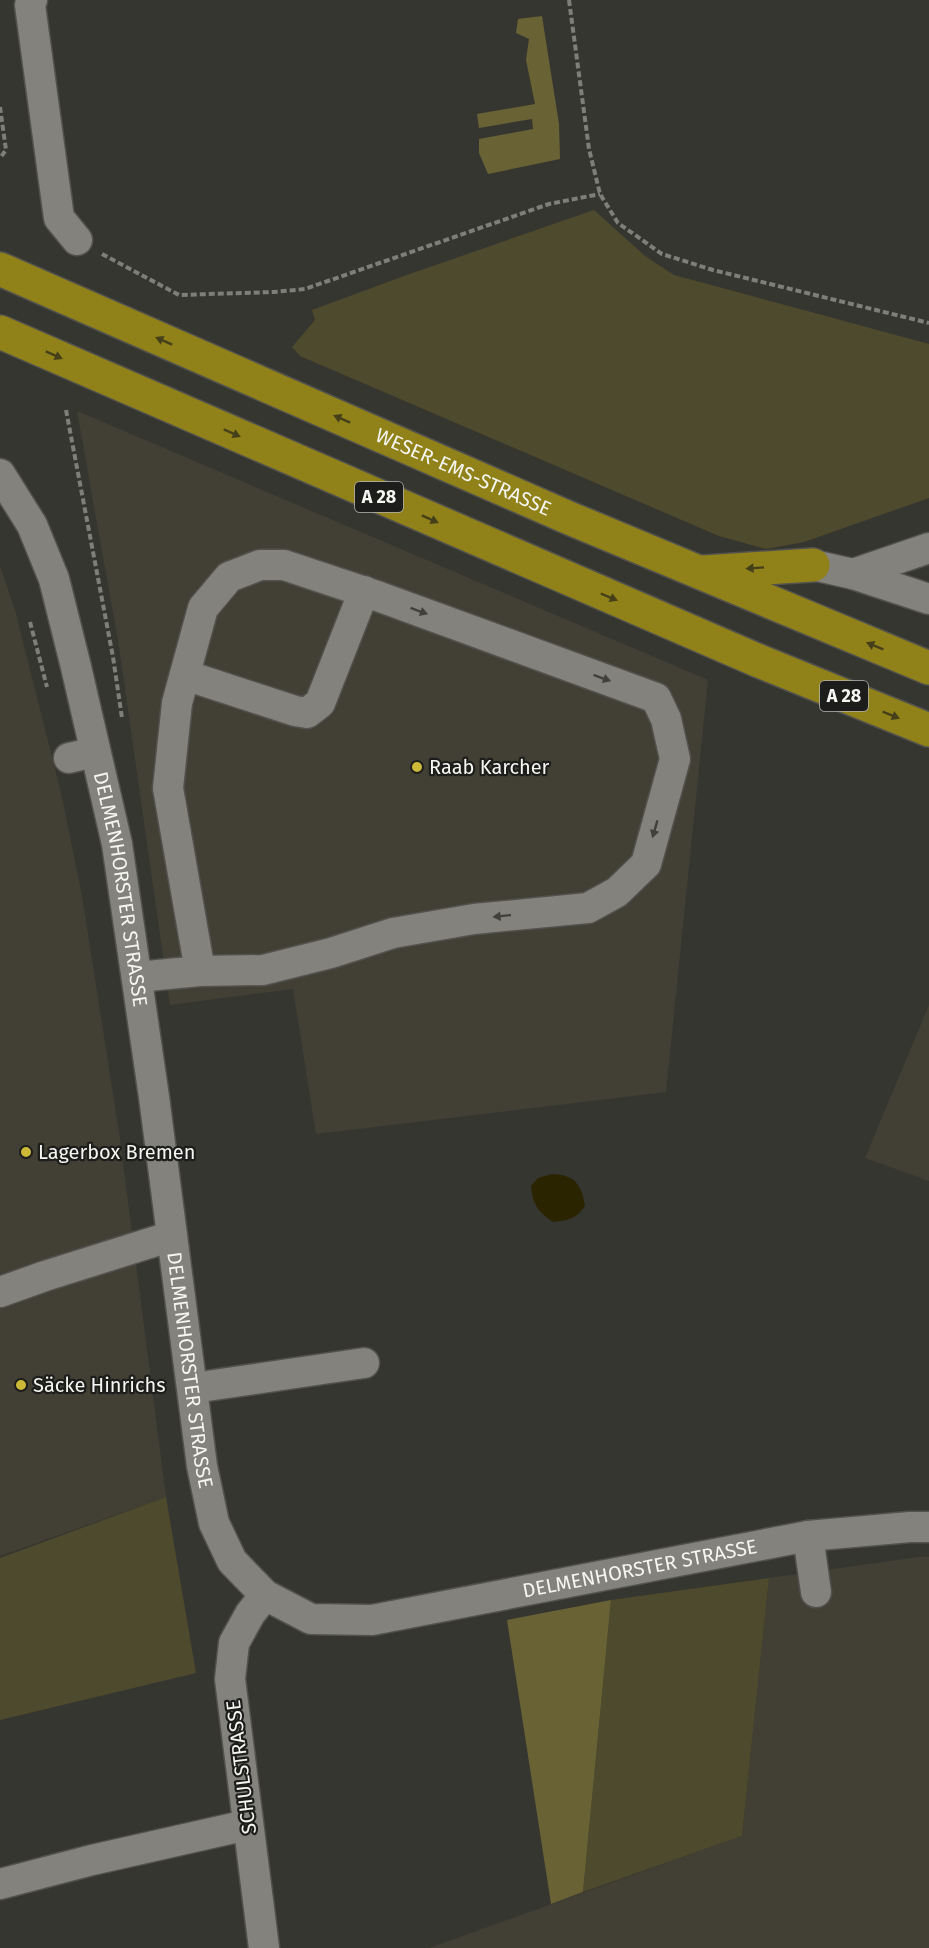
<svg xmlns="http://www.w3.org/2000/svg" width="929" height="1948" font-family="'Fira Sans',sans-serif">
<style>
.built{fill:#424035}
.green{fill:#4e4a2d}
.forest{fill:#696235}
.water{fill:#2a2401}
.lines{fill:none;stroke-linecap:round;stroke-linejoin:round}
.minor-casing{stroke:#52514d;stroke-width:33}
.highway-casing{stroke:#52514d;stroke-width:36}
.path{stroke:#7e7e7a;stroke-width:4;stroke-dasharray:6 3;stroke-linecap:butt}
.minor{stroke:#83827d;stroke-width:30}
.highway{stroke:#908219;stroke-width:33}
.oneway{fill:#45401a}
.oneway2{fill:#41403d}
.poi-dot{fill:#ccb938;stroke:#1d1d1b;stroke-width:2}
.labels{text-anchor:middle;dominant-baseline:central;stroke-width:4.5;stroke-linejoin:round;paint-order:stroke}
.shield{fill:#1d1d1b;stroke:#b4b4b2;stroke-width:1.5}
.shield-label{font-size:18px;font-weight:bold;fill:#f5f5f2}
.street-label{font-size:20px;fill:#f5f5f2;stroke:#1d1d1b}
.poi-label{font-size:20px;fill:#f5f5f2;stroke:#1d1d1b;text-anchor:start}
</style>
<rect width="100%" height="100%" fill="#363631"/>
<!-- built -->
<path class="built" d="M77 411 708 680 666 1092 316 1134 293 989 170 1005 119 646Z
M0 566 16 614 62 797 82 896 119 1132 166 1497 0 1556Z
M929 1005V1181L865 1158Z
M919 1557H929V1948H429L742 1836 769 1578Z"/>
<!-- green -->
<path class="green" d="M594 210 645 256 674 275 929 344V498L804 542 766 549 719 536 300 356 292 347 315 320 312 310 404 276Z
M166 1497 196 1673 0 1720V1558Z
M769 1578 742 1836 583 1892 611 1600Z"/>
<!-- forest -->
<path class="forest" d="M542 16 559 124 560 159 488 174 479 153V139L533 129 532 119 479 128 477 114 535 104 526 60 529 39 516 33 518 19Z
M611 1600 583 1892 551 1904 507 1620Z"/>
<!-- water -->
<path class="water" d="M552 1174C575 1175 581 1184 585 1206 576 1219 569 1220 553 1222 539 1213 532 1204 531 1186L538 1178Z"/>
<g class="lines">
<defs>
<g id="minor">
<path d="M32 0 30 5 59 218 77 240"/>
<path id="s1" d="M0 474 32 525 54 579 76 667 117 844 154 1097 202 1466 214 1523 232 1561 265 1595 311 1619 372 1620 808 1536 910 1527H929"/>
<path d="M813 565 853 574 929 599"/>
<path d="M853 574 929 548"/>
<path d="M185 675 295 711 307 713 320 703 364 591"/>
<path d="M69 758 95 752"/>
<path d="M137 977 200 971 168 788 177 703 203 608 229 577 260 565H284L380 597 656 698 666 719 675 759 646 864 617 892 588 908 474 919 393 933 331 953 263 970 200 971"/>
<path d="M0 1292 45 1276 172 1236"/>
<path d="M193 1388 364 1363"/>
<path d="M808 1536 816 1592"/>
<path d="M0 1884 92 1860 247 1825"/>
<path d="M264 1948 230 1679 234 1643 250 1614 265 1595"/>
</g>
<g id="highway">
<path id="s2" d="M0 269 569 518 929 668"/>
<path d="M0 332 759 661 929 730"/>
<path d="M704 572 813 565"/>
</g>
</defs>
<!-- minor casing -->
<use href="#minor" class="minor-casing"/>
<!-- highway casing -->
<use href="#highway" class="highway-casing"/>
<!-- path -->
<path class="path" d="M569 0 589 149 600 194 618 223 662 254 713 270 929 323
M0 107 6 150 0 158
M102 254 179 295 274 292 305 289 549 204 600 194
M66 410 113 657 122 718
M30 622 47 687"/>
<!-- minor -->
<use href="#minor" class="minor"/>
<!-- highway -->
<use href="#highway" class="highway"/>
</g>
<!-- one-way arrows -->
<defs><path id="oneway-solid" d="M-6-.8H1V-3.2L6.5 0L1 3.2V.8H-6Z" transform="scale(1.5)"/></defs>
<g class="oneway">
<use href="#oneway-solid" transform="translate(164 341) rotate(-156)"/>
<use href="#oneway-solid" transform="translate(54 355) rotate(24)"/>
<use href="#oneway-solid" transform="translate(342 419) rotate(-156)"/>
<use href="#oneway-solid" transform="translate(232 433) rotate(24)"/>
<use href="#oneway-solid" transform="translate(430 519) rotate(24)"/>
<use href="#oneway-solid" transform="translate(755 568) rotate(176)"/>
<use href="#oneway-solid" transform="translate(609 597) rotate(23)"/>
<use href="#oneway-solid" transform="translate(875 646) rotate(-158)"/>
<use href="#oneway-solid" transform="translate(891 715) rotate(22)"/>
</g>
<g class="oneway2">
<use href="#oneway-solid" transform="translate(419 611) rotate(20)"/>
<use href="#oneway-solid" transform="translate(602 678) rotate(20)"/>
<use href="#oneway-solid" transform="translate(655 829) rotate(106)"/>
<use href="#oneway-solid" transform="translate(502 916) rotate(174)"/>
</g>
<!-- markers -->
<g class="poi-dot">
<circle cx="417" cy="767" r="6"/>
<circle cx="26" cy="1152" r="6"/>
<circle cx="21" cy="1385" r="6"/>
</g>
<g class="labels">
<!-- shield labels -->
<g class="shield">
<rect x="355" y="482" width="48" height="30" rx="4.5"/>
<rect x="820" y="681" width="48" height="30" rx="4.5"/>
</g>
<g class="shield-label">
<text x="379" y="497">A 28</text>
<text x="844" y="696">A 28</text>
</g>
<!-- street labels -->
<g class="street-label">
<text stroke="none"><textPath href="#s2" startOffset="506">WESER-EMS-STRASSE</textPath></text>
<text stroke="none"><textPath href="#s1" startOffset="436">DELMENHORSTER STRASSE</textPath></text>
<text stroke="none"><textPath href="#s1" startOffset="922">DELMENHORSTER STRASSE</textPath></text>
<text stroke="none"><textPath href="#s1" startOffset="1552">DELMENHORSTER STRASSE</textPath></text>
<text transform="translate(241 1767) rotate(-97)">SCHULSTRASSE</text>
</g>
<!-- poi labels -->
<g class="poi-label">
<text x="429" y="767">Raab Karcher</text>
<text x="38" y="1152">Lagerbox Bremen</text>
<text x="33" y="1385">Säcke Hinrichs</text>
</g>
</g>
</svg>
